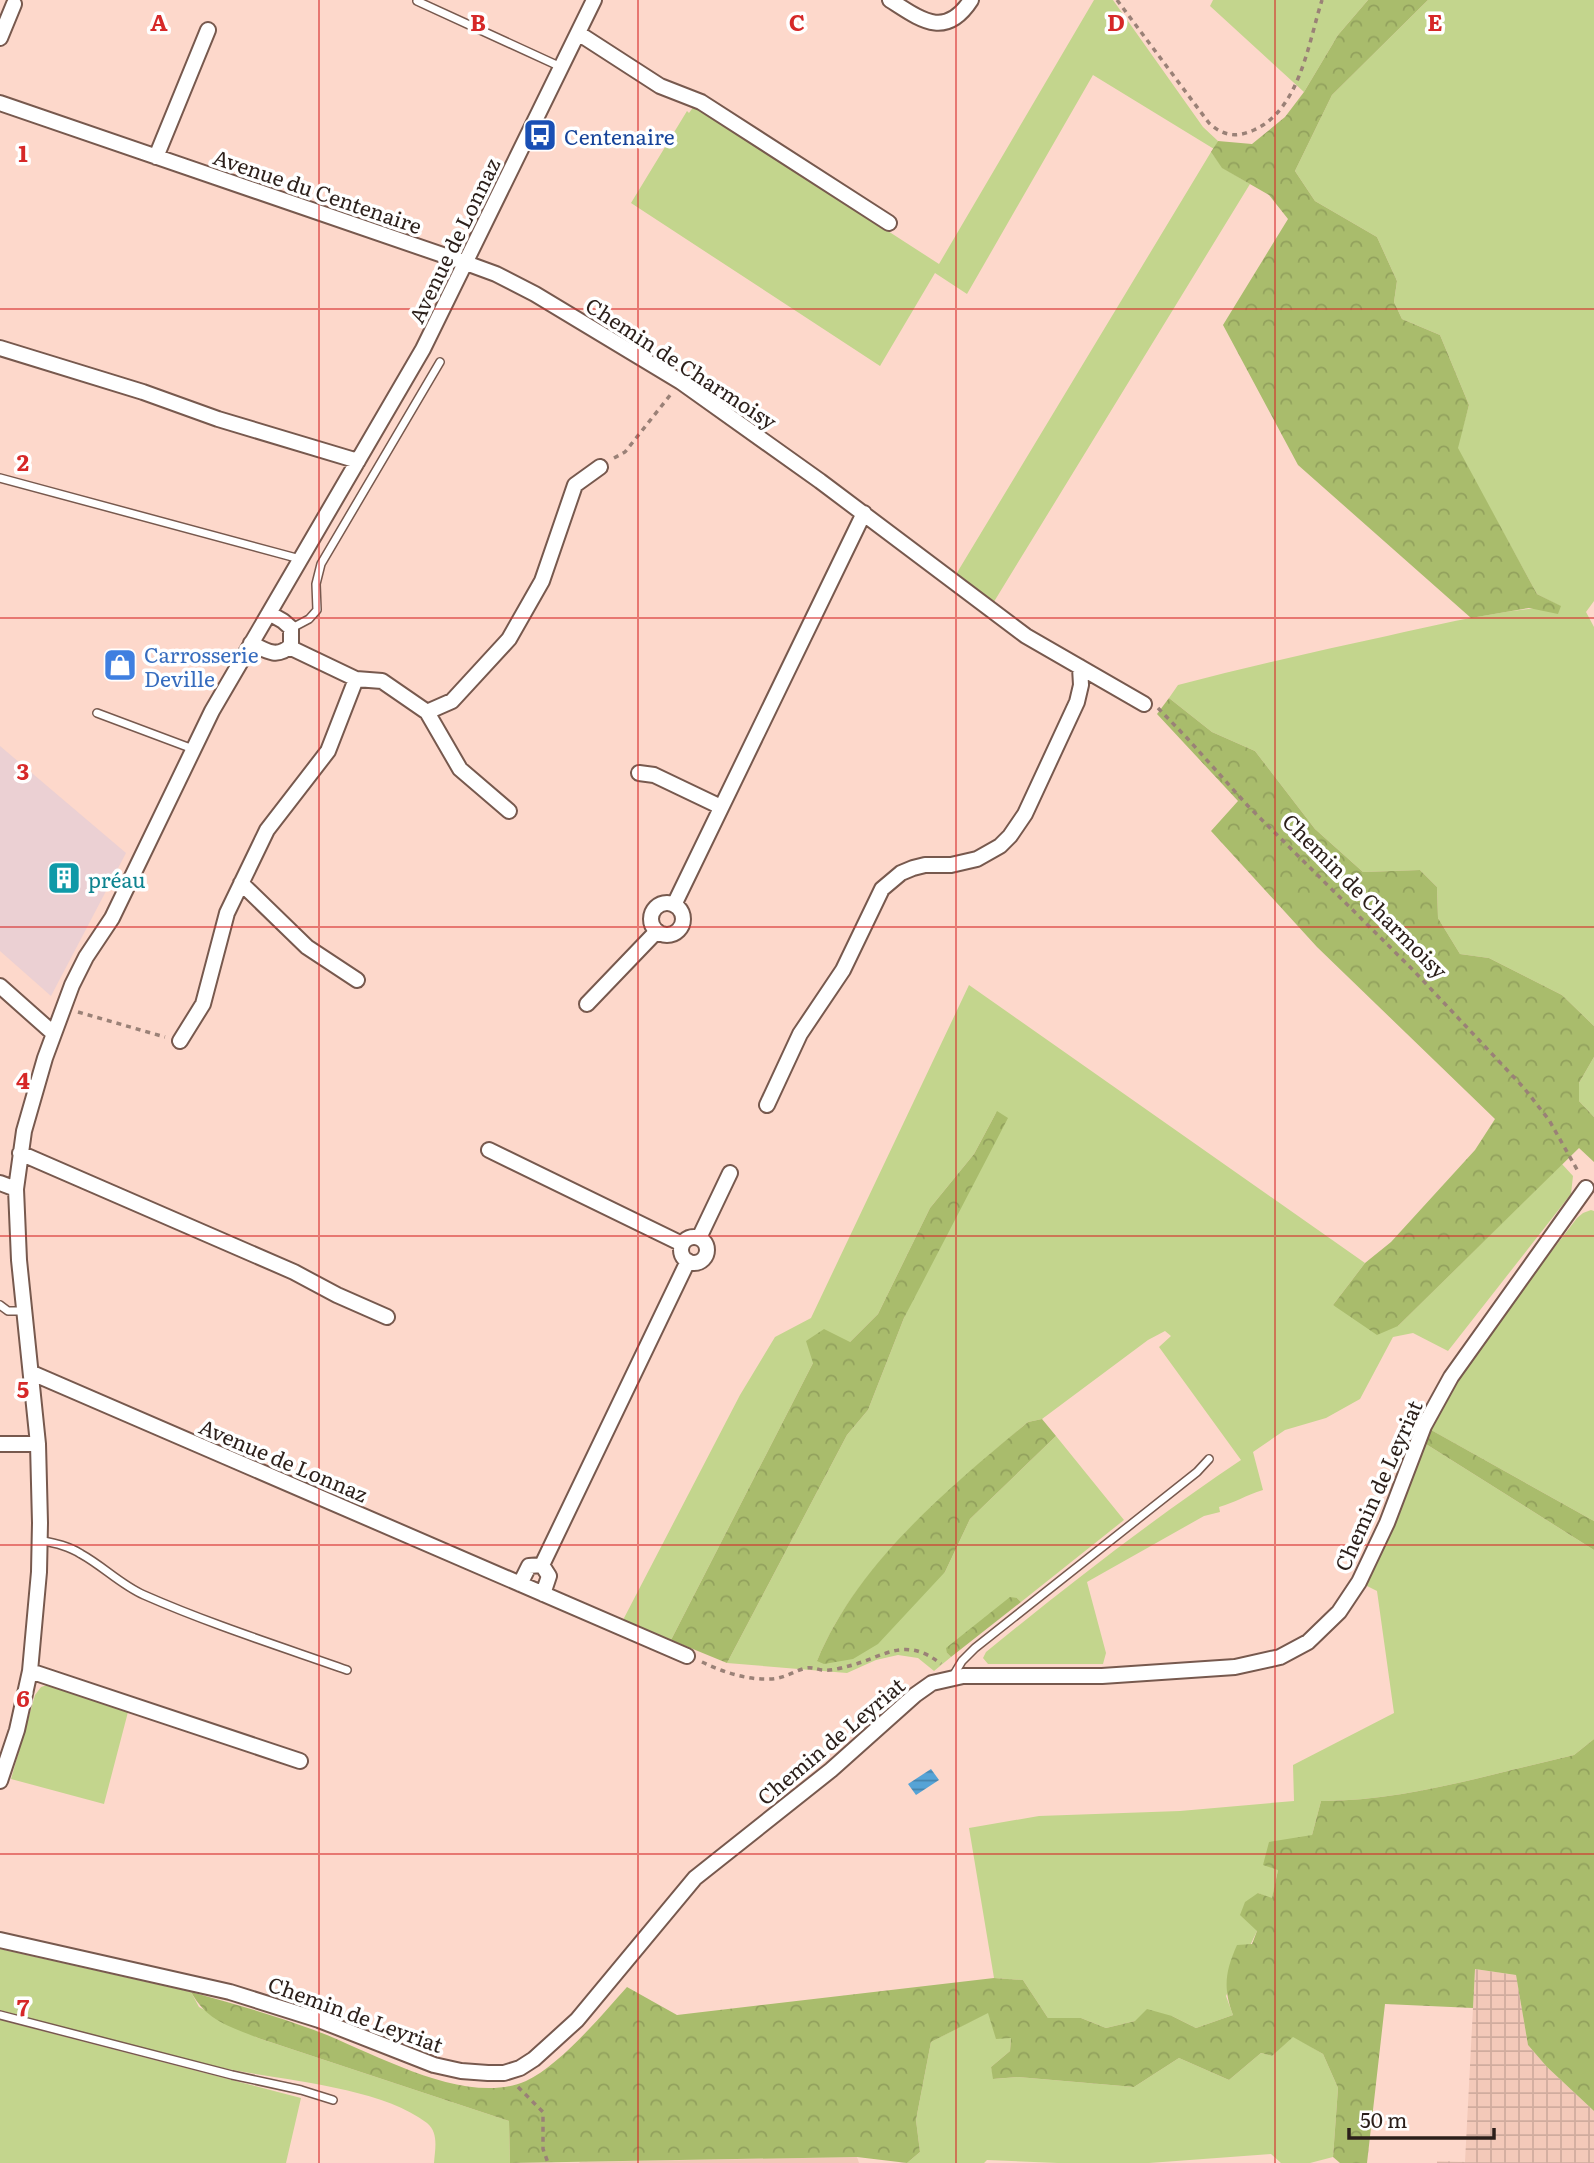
<svg xmlns="http://www.w3.org/2000/svg" width="1594" height="2163" font-family="Literata,serif">
<style>
.built{fill:#f3c9b9}
.industrial{fill:url(#industrial-grid)}
.education{fill:#ebd0d3}
.grass{fill:#c3d58d}
.forest{fill:url(#forest-crowns)}
.water{fill:url(#water-rules)}
.lines{fill:none;stroke-linecap:round;stroke-linejoin:round}
.service-casing{stroke:#77594e;stroke-width:10}
.minor-casing{stroke:#77594e;stroke-width:18}
.path{stroke:#9a8177;stroke-width:3.5;stroke-dasharray:5 5;stroke-linecap:butt}
.service{stroke:#fff;stroke-width:7}
.minor{stroke:#fff;stroke-width:14}
.grid{fill:none;stroke:#d62828;stroke-width:2;stroke-opacity:0.55}
.labels{text-anchor:middle;dominant-baseline:central;stroke-width:7;stroke-linejoin:round;paint-order:stroke}
.transit-label{font-size:21px;fill:#164399;stroke:#fff;text-anchor:start}
.street-label{font-size:21px;fill:#2b1f1a;stroke:#fff}
.shop-label{font-size:21px;fill:#366cbe;stroke:#fff;text-anchor:start}
.culture-label{font-size:21px;fill:#0d838f;stroke:#fff;text-anchor:start}
.grid-label{font-size:23px;text-anchor:middle;font-weight:bold;fill:#d62828;stroke:#fff;stroke-width:7;stroke-linejoin:round;paint-order:stroke}
</style>
<defs>
<pattern id="industrial-grid" width="8" height="8" patternUnits="userSpaceOnUse" patternTransform="scale(1.75)"><rect width="8" height="8" fill="#f3c9b9"/><path d="M0 4h8M4 0v8" fill="none" stroke="#d0ac9e"/></pattern>
<pattern id="forest-crowns" width="20" height="18" patternUnits="userSpaceOnUse" patternTransform="scale(1.75)"><rect width="20" height="18" fill="#a9bc6c"/><path d="M2 6a3 3 0 1 1 6 0M12 15a3 3 0 1 1 6 0" fill="none" stroke="#92a15d"/></pattern>
<pattern id="water-rules" width="6" height="5" patternUnits="userSpaceOnUse" patternTransform="scale(1.75)"><rect width="6" height="5" fill="#56a3d6"/><path d="M0 2.5h6" fill="none" stroke="#4784ad"/></pattern>
</defs>
<rect width="100%" height="100%" fill="#fdd8cb"/>
<!-- built -->
<path class="built" d="M857 2157 859 2163H579L580 2162Z"/>
<!-- industrial -->
<path class="industrial" d="M1475 1969 1516 1975 1528 2045 1547 2067 1594 2111V2163H1437V2161L1465 2162Z"/>
<!-- education -->
<path class="education" d="M0 746 126 853 51 996 0 951Z"/>
<!-- grass -->
<path class="grass" d="M1094 0H1113L1203 127 1218 141 1214 149 1093 75 967 294 935 273 880 366 631 203 687 111 689 113 694 106 939 264Z
M1213 0H1368L1338 35 1304 92 1210 6Z
M1428 0H1594V601L1586 612 1594 627V1026L1562 995 1489 958 1460 954 1438 918 1437 887 1420 870 1363 872 1315 829 1255 751 1212 732 1169 698 1178 685C1247 667 1317 651 1387 636 1444 623 1501 610 1560 606L1537 594 1457 448 1469 405 1440 335 1402 319 1394 302 1397 281 1377 237 1315 201 1295 171 1332 95Z
M1211 152 1223 168 1250 184 992 605 955 576Z
M969 985 1365 1263 1333 1305 1398 1326 1562 1164 1573 1176 1571 1194 1448 1351 1413 1333 1393 1337 1360 1399 1326 1418 1285 1430 1253 1452 1263 1490C1246 1495 1234 1503 1219 1507L1220 1512 1204 1516 1087 1582 1106 1653 1103 1664H988L983 1658 986 1652C1068 1585 1153 1519 1241 1460L1159 1347 1171 1336 1165 1331 1148 1340 1042 1419 1028 1422C950 1488 857 1564 817 1661L945 1572 970 1519 1056 1436 1124 1520 1021 1602 1017 1598 947 1653 951 1657 934 1671 918 1658 898 1655 876 1660 847 1673 727 1663 847 1435 868 1410 904 1318 997 1111 974 1154 930 1208 878 1314 850 1342 813 1363 671 1640 623 1620 740 1395 775 1337 811 1318Z
M1594 1057V1117L1579 1101V1083Z
M1591 1210 1594 1211V1521L1431 1430C1466 1355 1527 1285 1577 1218L1583 1213Z
M1418 1439 1594 1550V1739L1574 1755C1491 1774 1406 1801 1321 1801L1312 1835 1278 1870 1272 1899 1258 1893 1257 1931 1226 1996 1233 2015 1196 2028 1172 2016 1135 2021 1106 2028 1081 2018H1048L1023 1980 994 1978 969 1828 1039 1816 1180 1811 1294 1801 1293 1765 1394 1713 1377 1591 1359 1582Z
M47 1685 128 1712 104 1804 11 1779 35 1695 41 1687Z
M0 1949 191 1992 199 2007 258 2038 509 2121 510 2163H434C435 2149 439 2133 427 2123 382 2088 289 2081 233 2070 154 2054 77 2031 0 2010Z
M988 2012 1011 2038 1010 2051 991 2067 994 2079 1018 2077 1134 2087 1179 2058 1229 2080 1261 2053 1272 2056 1293 2036 1323 2054 1338 2088 1333 2157 1310 2163H1281L1271 2154 1149 2163H1058L987 2160 984 2163H907L920 2152 916 2120 931 2042Z
M0 2020 301 2098 286 2163H0Z"/>
<!-- forest -->
<path class="forest" d="M1368 0H1428L1332 95 1295 171 1315 201 1377 237 1397 281 1394 302 1402 319 1440 335 1469 405 1458 448 1537 594 1561 606 1558 614 1529 608 1471 618 1298 465 1223 325 1288 219 1269 195 1222 168 1211 152 1218 141 1252 144 1285 117 1304 92 1338 35Z
M1169 698 1212 732 1255 751 1315 829 1363 872 1420 870 1437 887 1438 918 1460 954 1489 958 1562 995 1594 1026V1057L1579 1083V1101L1594 1117V1162L1579 1148 1398 1326 1377 1335 1333 1305 1365 1263 1391 1242 1475 1150 1495 1119 1317 947 1211 831 1238 801 1157 714Z
M997 1111 1008 1118 904 1318 868 1410 847 1435 727 1663 671 1640 813 1363 806 1341 824 1329 850 1342 878 1314 930 1208 974 1154Z
M1042 1419 1056 1436 970 1519 945 1572 878 1644 853 1659 824 1664 817 1661C858 1562 948 1489 1028 1422Z
M1424 1426 1594 1521V1550L1418 1439Z
M1010 1597 1017 1598 1021 1602 951 1657 947 1653 946 1648Z
M1594 1739V2111L1547 2067 1528 2045 1516 1975 1475 1969 1473 2008 1385 2004 1367 2163H1340L1333 2157 1338 2088 1323 2054 1293 2037 1272 2056 1261 2053 1229 2080 1179 2058 1134 2087 1018 2077 993 2079 991 2067 1010 2051 1011 2038 996 2039 988 2013 931 2042 916 2120 920 2152 907 2163 857 2157 510 2163 509 2121 258 2038C229 2026 207 2021 191 1992 232 2003 273 2015 314 2030 371 2051 465 2108 526 2081 559 2066 602 2015 627 1987L677 2015 994 1978 1023 1980 1048 2018H1081L1106 2028 1135 2021 1147 2009 1172 2016 1196 2028 1233 2015C1223 1988 1225 1972 1237 1945L1252 1944 1257 1931 1240 1915 1245 1902 1258 1893 1272 1898 1278 1870 1263 1865 1269 1842 1312 1835 1321 1801C1406 1801 1491 1774 1574 1755Z"/>
<!-- water -->
<path class="water" d="M931 1769 939 1780 916 1795 908 1784Z"/>
<g class="lines">
<defs>
<path id="service" d="M417 1 561 67
M0 478 300 559
M292 628 309 619 317 610 316 584 321 564 440 362
M97 713 193 749
M0 1305 8 1311H25
M40 1540C54 1543 69 1546 81 1554 103 1566 121 1585 144 1595 210 1624 279 1646 347 1670
M953 1676 962 1661 975 1648 1197 1472 1209 1459
M0 2015 232 2075 301 2090 333 2100"/>
<path id="minor" d="M890 0C920 19 945 40 971 0
M578 33 660 86 701 102 889 223
M0 38 14 4
M0 103 466 263 496 274 535 294 681 382 820 481 1026 636 1144 704
M156 157 208 30
M0 348 143 392 218 419 358 461
M251 643C266 651 278 659 291 645V628L283 621 269 613
M289 647 356 679 382 681 427 712 452 701 509 639 542 581 575 485 600 467
M427 712 460 769 509 811
M639 773 654 775 721 807
M241 883 307 947 357 980
M651 919a16 16 0 1 1 32 0a16 16 0 1 1-32 0Z
M674 905 864 513
M0 986 53 1033
M587 1004 657 931
M180 1041 203 1004 227 913 267 830 328 751 356 679
M767 1105 800 1034 843 970 882 889 901 873 913 868 925 865H951L977 859 1000 846 1010 836 1025 814 1077 702 1081 685 1080 667
M489 1150 682 1244
M20 1153 294 1272 337 1295 387 1317
M0 1183 16 1189
M681 1250a13 13 0 1 1 26 0a13 13 0 1 1-26 0Z
M699 1238 730 1173
M32 1373 687 1656
M0 1444H38
M542 1565 688 1261
M520 1584 529 1566 542 1565 549 1576 543 1594
M30 1671 300 1761
M0 1781 17 1730 30 1671 39 1572 40 1523 38 1444 19 1260 16 1189 24 1131 45 1058 72 985 86 957 112 918 212 711 423 349 594 0
M0 1940 230 1992 319 2020 434 2065 461 2071 488 2073H504L520 2068 534 2059 577 2020 695 1878 831 1770 915 1695 932 1683 963 1676H1102L1235 1667 1280 1657 1308 1642 1339 1612 1359 1582 1387 1523 1424 1426 1451 1377 1586 1188"/>
</defs>
<!-- service casing -->
<use href="#service" class="service-casing"/>
<!-- minor casing -->
<use href="#minor" class="minor-casing"/>
<!-- path -->
<path class="path" d="M1117 0 1209 123C1223 136 1236 138 1254 130 1300 109 1308 44 1322 0
M614 458 625 452 671 394
M1158 708 1187 738 1248 806 1414 971 1524 1088 1549 1120 1579 1173
M78 1012 165 1037
M702 1662C723 1672 746 1680 770 1679 783 1679 794 1671 806 1668 813 1667 816 1669 822 1670 831 1671 841 1668 849 1666 884 1657 905 1635 941 1664
M518 2087 543 2112V2149L548 2163"/>
<!-- service -->
<use href="#service" class="service"/>
<!-- minor -->
<use href="#minor" class="minor"/>
</g>
<!-- grid -->
<path class="grid" d="M319 0V2163M638 0V2163M956 0V2163M1275 0V2163M0 309H1594M0 618H1594M0 927H1594M0 1236H1594M0 1545H1594M0 1854H1594"/>
<!-- icons -->
<defs>
<symbol id="bus-square" viewBox="-11 -11 22 22"><rect x="-9" y="-9" width="18" height="18" rx="4" fill="#1a4fb4" stroke="#fff"/><path d="M-5-6H5V4H4V6H2V4H-2V6H-4V4H-5ZM-3.5-4V0h7V-4ZM-3.5 1.2v1.5H-2V1.2ZM2 1.2v1.5H3.5V1.2Z" fill="#fff"/></symbol>
<symbol id="shop-square" viewBox="-11 -11 22 22"><rect x="-9" y="-9" width="18" height="18" rx="4" fill="#3f7fe0" stroke="#fff"/><path d="M-5-2.5h2.3a2.7 3.5 0 0 1 5.4 0H5L5.5 6h-11ZM-1.5-2.5h3a1.5 2.3 0 0 0-3 0Z" fill="#fff"/></symbol>
<symbol id="building-square" viewBox="-11 -11 22 22"><rect x="-9" y="-9" width="18" height="18" rx="4" fill="#0f9aa8" stroke="#fff"/><path d="M-4-6H4V6H1V3H-1V6H-4ZM-2.5-4.3h1.7v1.8h-1.7ZM.8-4.3h1.7v1.8H.8ZM-2.5-1h1.7V.8h-1.7ZM.8-1h1.7V.8H.8Z" fill="#fff"/></symbol>
</defs>
<g fill-rule="evenodd">
<use href="#bus-square" x="521" y="116" width="38" height="38"/>
<use href="#shop-square" x="101" y="646" width="38" height="38"/>
<use href="#building-square" x="45" y="859" width="38" height="38"/>
</g>
<g class="labels">
<!-- transit labels -->
<g class="transit-label">
<text x="564" y="135">Centenaire</text>
</g>
<!-- street labels -->
<g class="street-label">
<text transform="translate(318 190) rotate(19)">Avenue du Centenaire</text>
<text transform="translate(453 240) rotate(-64)">Avenue de Lonnaz</text>
<text transform="translate(682 362) rotate(33)">Chemin de Charmoisy</text>
<text transform="translate(1366 895) rotate(45)">Chemin de Charmoisy</text>
<text transform="translate(284 1459) rotate(23)">Avenue de Lonnaz</text>
<text transform="translate(1377 1485) rotate(-66)">Chemin de Leyriat</text>
<text transform="translate(830 1740) rotate(-40)">Chemin de Leyriat</text>
<text transform="translate(356 2013) rotate(20)">Chemin de Leyriat</text>
</g>
<!-- shop labels -->
<g class="shop-label">
<text x="144" y="653">Carrosserie<tspan x="144" dy="24">Deville</tspan></text>
</g>
<!-- culture labels -->
<g class="culture-label">
<text x="88" y="878">préau</text>
</g>
</g>
<g class="grid-label">
<text x="159" y="31">A</text>
<text x="478" y="31">B</text>
<text x="797" y="31">C</text>
<text x="1116" y="31">D</text>
<text x="1435" y="31">E</text>
<text x="23" y="162">1</text>
<text x="23" y="471">2</text>
<text x="23" y="780">3</text>
<text x="23" y="1089">4</text>
<text x="23" y="1398">5</text>
<text x="23" y="1707">6</text>
<text x="23" y="2016">7</text>
</g>
<!-- scale -->
<path d="M1349 2128v10h145v-10" fill="none" stroke="#2b1f1a" stroke-width="3.5"/>
<text x="1360" y="2128" font-size="21" fill="#2b1f1a" stroke="#ffffff" stroke-width="5" paint-order="stroke">50 m</text>
</svg>
